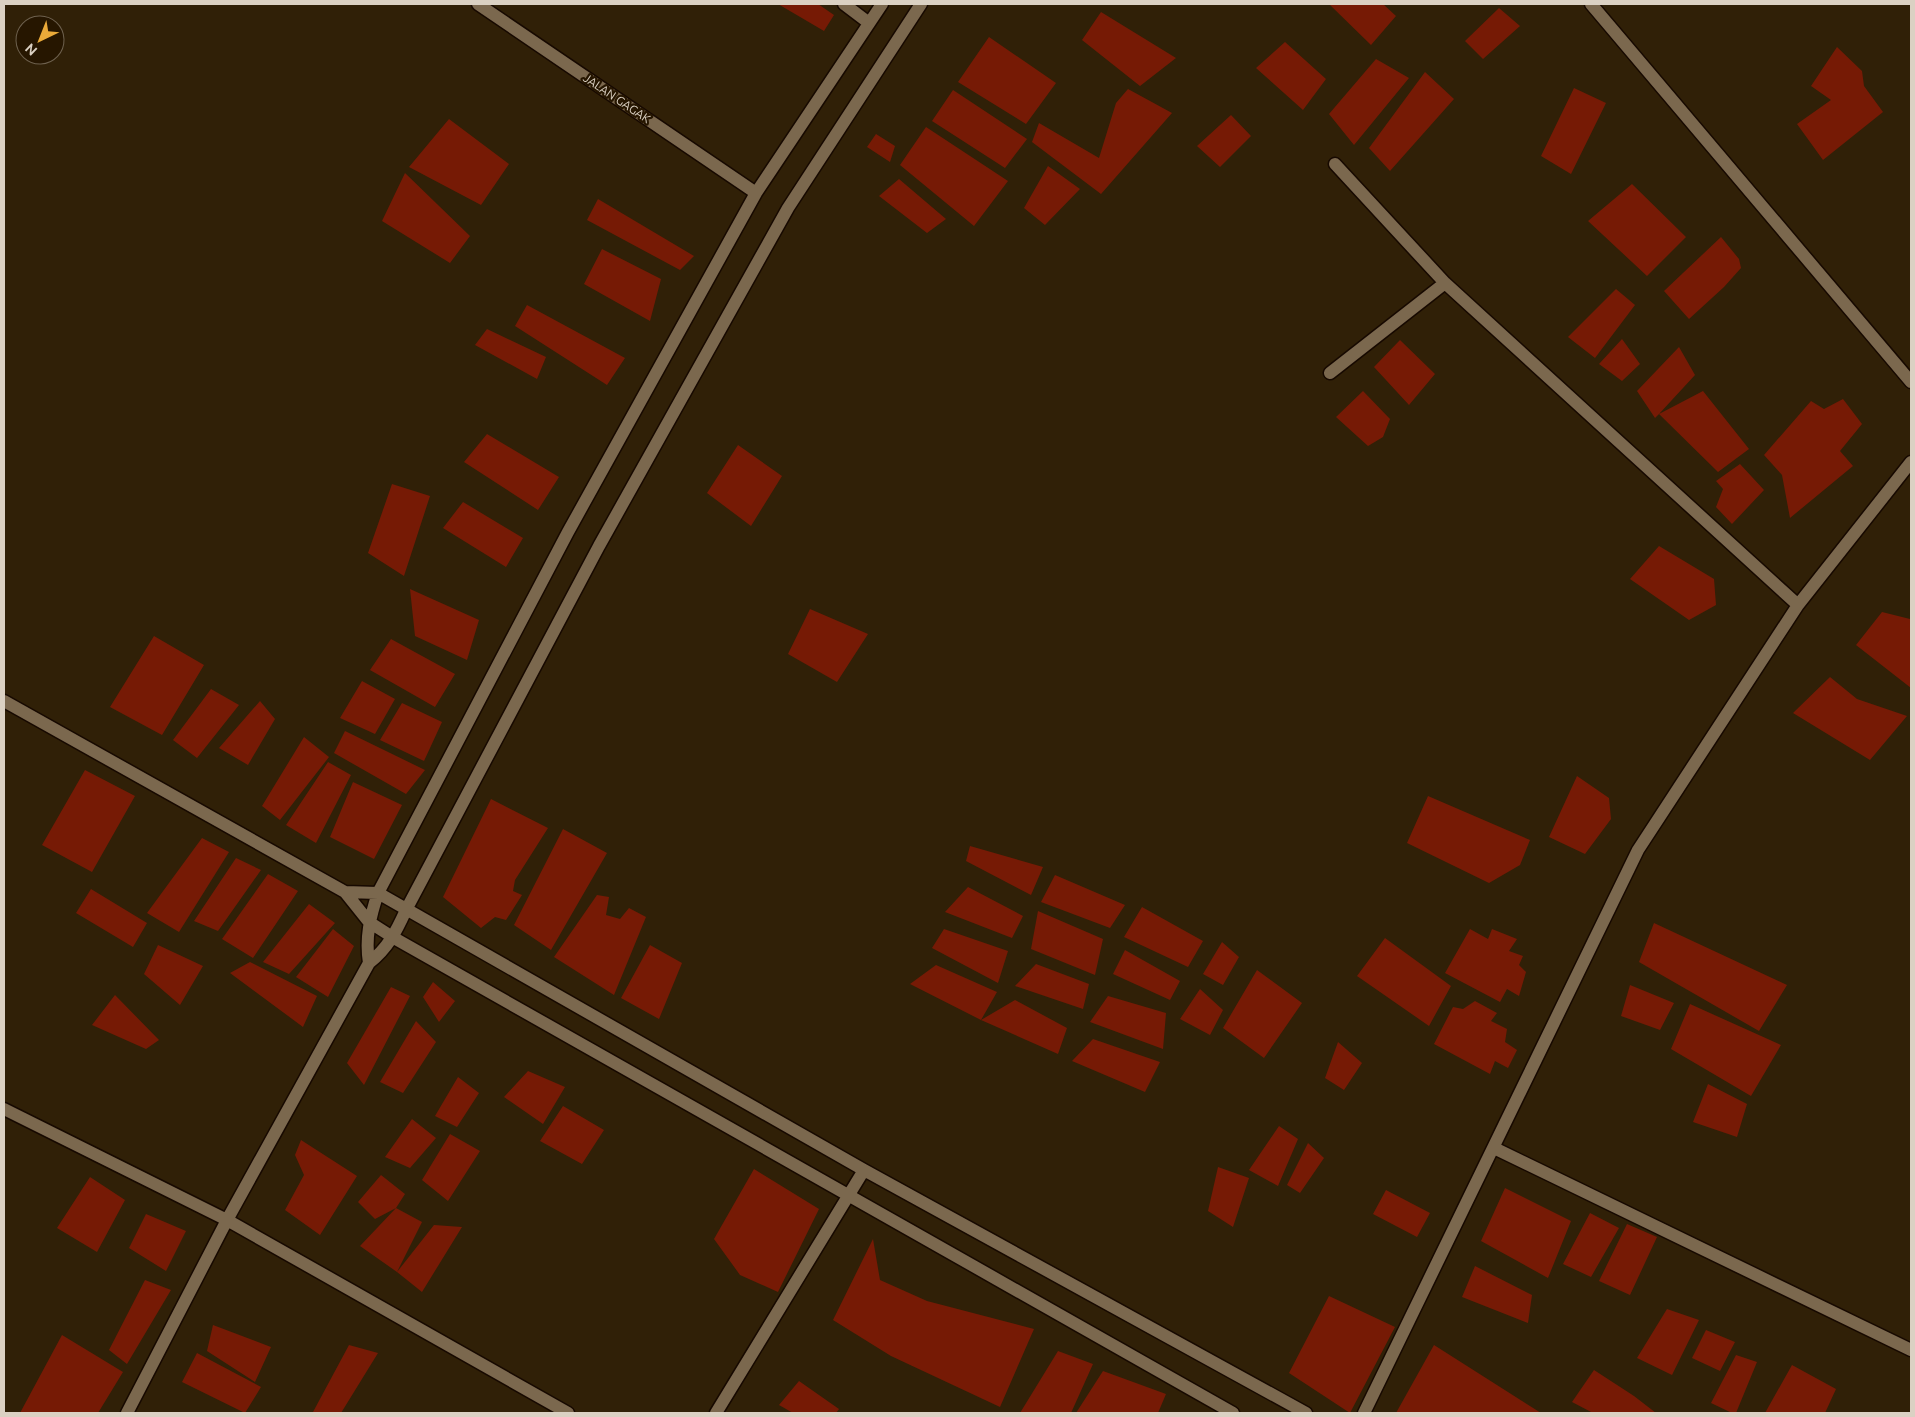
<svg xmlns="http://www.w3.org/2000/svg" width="1915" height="1417" font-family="Ubuntu,sans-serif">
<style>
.building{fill:#761a05}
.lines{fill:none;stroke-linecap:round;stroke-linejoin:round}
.minor-casing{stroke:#170900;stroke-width:15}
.minor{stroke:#7b684e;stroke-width:12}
.labels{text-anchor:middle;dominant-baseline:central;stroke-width:4.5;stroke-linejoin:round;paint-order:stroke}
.street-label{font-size:12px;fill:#dbd1c3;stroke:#261600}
</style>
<rect width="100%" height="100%" fill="#302007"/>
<!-- building -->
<path class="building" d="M778 4H818L834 15 824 31Z
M1329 4H1383L1396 16 1371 45Z
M1499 8 1520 26 1483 59 1465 41Z
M1101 12 1176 58 1140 86 1082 40Z
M989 37 1056 83 1026 124 958 82Z
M1285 42 1326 79 1303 110 1256 68Z
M1837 47 1862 71 1864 86 1883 112 1823 160 1797 124 1831 100 1811 86Z
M1376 59 1409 78 1354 145 1329 114Z
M1425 72 1454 99 1390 171 1369 148Z
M1574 88 1606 103 1571 174 1541 156Z
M1128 89 1172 113 1101 194 1032 142 1039 123 1099 158 1116 103Z
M953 90 1027 139 1005 168 932 121Z
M1231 115 1251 136 1220 167 1197 146Z
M449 119 509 164 481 205 409 167Z
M926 127 1008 181 974 226 900 165Z
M876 134 895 146 890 162 867 147Z
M1048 166 1080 189 1045 225 1024 208Z
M405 173 470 236 450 263 382 221Z
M899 179 946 219 927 233 879 196Z
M1632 184 1686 237 1647 276 1588 221Z
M598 199 694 256 680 270 587 220Z
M1721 237 1739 259 1741 268 1724 287 1689 319 1664 291Z
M602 249 661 279 650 321 584 284Z
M1616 289 1635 305 1595 358 1568 337Z
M527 305 625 358 607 385 515 326Z
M487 329 546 357 537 379 475 345Z
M1622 339 1640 364 1622 381 1599 364Z
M1400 340 1435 374 1409 405 1374 367Z
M1679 347 1695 375 1659 414 1703 391 1749 449 1718 472 1659 414 1655 418 1637 391Z
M1363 391 1390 419 1383 437 1368 446 1336 417Z
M1843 399 1862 424 1840 451 1853 466 1790 518 1782 475 1764 455 1811 401 1824 409Z
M487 434 559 477 538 510 464 462Z
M738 445 782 476 751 526 707 493Z
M1740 464 1764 490 1732 524 1716 507 1723 489 1716 481Z
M392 484 430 496 404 576 368 553Z
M463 502 523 538 506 567 443 528Z
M1659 546 1714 579 1716 605 1689 620 1630 579Z
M410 589 479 620 467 660 415 636Z
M810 609 868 634 837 682 788 654Z
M1882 612 1910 619 1911 617V688L1856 645Z
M154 636 204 665 162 735 110 707Z
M391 639 455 674 435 707 370 670Z
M1830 677 1857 699 1907 716 1870 760 1793 713Z
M362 681 395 699 375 734 340 718Z
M211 689 239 705 197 758 173 740Z
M260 701 275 719 248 765 219 748Z
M402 703 442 722 424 761 380 740Z
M345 731 425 770 406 794 334 753Z
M304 737 329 757 280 820 262 806Z
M328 762 351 775 316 843 286 825Z
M85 770 135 796 92 872 42 845Z
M1577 776 1609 798 1611 819 1585 854 1549 837Z
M353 782 402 805 374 859 330 837Z
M1428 796 1530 840 1520 865 1489 883 1407 843Z
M491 799 548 828 515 880 513 891 522 895 506 920 495 917 481 928 443 897Z
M563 829 607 853 551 950 514 925Z
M202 838 229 852 179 932 147 913Z
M970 846 1043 867 1031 895 966 861Z
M236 858 261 870 218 931 194 921Z
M268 874 298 891 253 958 222 939Z
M1055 875 1125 905 1110 928 1041 902Z
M968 887 1023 916 1012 938 945 912Z
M91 889 147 923 133 947 76 913Z
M597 895 609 897 606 915 620 919 629 908 646 917 614 995 554 957Z
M309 904 335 923 289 974 263 962Z
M1142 907 1203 941 1188 967 1124 937Z
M1038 911 1103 939 1095 975 1031 949Z
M1654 923 1787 985 1759 1031 1639 962Z
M333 929 354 946 328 997 296 977Z
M944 929 1008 951 998 983 932 948Z
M1470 929 1488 939 1492 929 1517 939 1509 951 1523 956 1519 965 1526 972 1519 996 1507 989 1500 1002 1445 973Z
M1385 938 1451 986 1429 1026 1357 976Z
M1222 942 1239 957 1223 985 1203 974Z
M158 945 203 966 180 1005 144 974Z
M650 945 682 963 659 1019 621 998Z
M1125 950 1180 981 1170 1000 1113 974Z
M250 962 317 996 303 1027 230 973Z
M1036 964 1089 984 1083 1009 1015 986Z
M936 965 997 992 981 1020 1015 1000 1067 1028 1058 1054 981 1020 910 984Z
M1257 970 1302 1003 1264 1058 1223 1028Z
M433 982 455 1001 439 1022 423 997Z
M1630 985 1674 1003 1660 1030 1621 1016Z
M391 987 410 996 364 1085 347 1063Z
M1200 989 1223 1010 1210 1035 1180 1019Z
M115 995 159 1040 146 1049 92 1025Z
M1108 996 1166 1013 1163 1049 1090 1022Z
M1475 1001 1497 1013 1491 1021 1507 1029 1505 1042 1517 1050 1508 1068 1495 1061 1490 1074 1434 1044 1453 1007 1463 1009Z
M1690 1004 1781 1045 1751 1096 1671 1049Z
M416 1021 436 1042 403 1093 380 1082Z
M1093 1039 1160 1062 1145 1092 1072 1061Z
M1338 1042 1362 1063 1344 1090 1325 1078Z
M528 1071 565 1087 543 1124 504 1097Z
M458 1077 479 1093 457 1127 435 1116Z
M1708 1084 1747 1104 1737 1137 1693 1122Z
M563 1106 604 1130 582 1164 540 1141Z
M412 1119 436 1138 410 1168 385 1157Z
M1279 1126 1298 1139 1278 1186 1249 1170Z
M450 1134 480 1151 448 1201 422 1180Z
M301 1140 357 1176 320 1235 285 1210 304 1175 295 1155Z
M1308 1143 1324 1158 1300 1193 1287 1185Z
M1218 1167 1249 1178 1233 1227 1208 1211Z
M754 1169 819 1209 778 1292 740 1275 714 1239Z
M381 1175 405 1194 396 1208 375 1219 358 1202Z
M90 1177 125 1200 97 1252 57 1228Z
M1505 1188 1571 1221 1548 1278 1481 1241Z
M1386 1190 1430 1213 1417 1237 1373 1214Z
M396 1208 422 1222 397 1272 360 1246Z
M1590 1213 1619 1228 1591 1277 1563 1264Z
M146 1214 186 1231 166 1271 129 1248Z
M1627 1224 1657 1237 1630 1295 1599 1281Z
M434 1225 462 1227 422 1292 397 1272Z
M873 1239 880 1280 927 1301 1034 1329 1000 1407 891 1356 833 1320Z
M1475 1266 1532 1295 1528 1323 1462 1297Z
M145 1280 171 1290 127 1364 109 1350Z
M1329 1296 1395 1327 1350 1413 1289 1373Z
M1667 1309 1699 1320 1672 1375 1637 1358Z
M213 1325 271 1347 255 1382 207 1351Z
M1706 1330 1735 1342 1720 1371 1692 1358Z
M62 1335 123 1372 98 1413H20Z
M349 1345 378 1353 341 1413 313 1412Z
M1434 1345 1541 1413H1396Z
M1058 1351 1093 1364 1071 1413H1020Z
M197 1353 261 1387 245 1413 182 1382Z
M1736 1355 1757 1362 1736 1413H1732L1711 1403Z
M1792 1365 1836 1389 1825 1413H1765Z
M1594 1370 1634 1396 1656 1413H1593L1572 1402Z
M1103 1371 1166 1394 1158 1413H1076Z
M799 1381 839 1409 836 1413H793L779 1405Z"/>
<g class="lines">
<defs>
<path id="minor" d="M478 4 756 193
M844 4 869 23
M882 4 756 193 568 532 378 893C370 917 365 938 369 963 388 948 396 932 406 910L599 546 788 208 921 4
M1591 4 1911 382
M1335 164 1445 283 1798 605
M1330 373 1445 283
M4 701 345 892 369 922 394 938 1233 1413
M345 892 378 893 864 1170 1306 1413
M4 1109 227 1220 568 1413
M1494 1148 1911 1350
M127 1413 227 1220 369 963
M716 1413 864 1170
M1364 1413 1638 850 1798 605 1911 462"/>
</defs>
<!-- minor casing -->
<use href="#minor" class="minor-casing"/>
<!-- minor -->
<use href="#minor" class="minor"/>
</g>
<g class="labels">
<!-- street labels -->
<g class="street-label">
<text transform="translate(617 98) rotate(34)">JALAN GAGAK</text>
</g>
</g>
<!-- border -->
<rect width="1915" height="1417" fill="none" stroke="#dbd1c3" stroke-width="10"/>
<!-- north arrow -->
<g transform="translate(40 40) rotate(223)"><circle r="24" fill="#261600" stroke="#6e614e"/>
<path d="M0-4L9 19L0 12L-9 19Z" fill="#eaaa39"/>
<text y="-8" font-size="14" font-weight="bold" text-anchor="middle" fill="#dbd1c3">N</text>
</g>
</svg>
